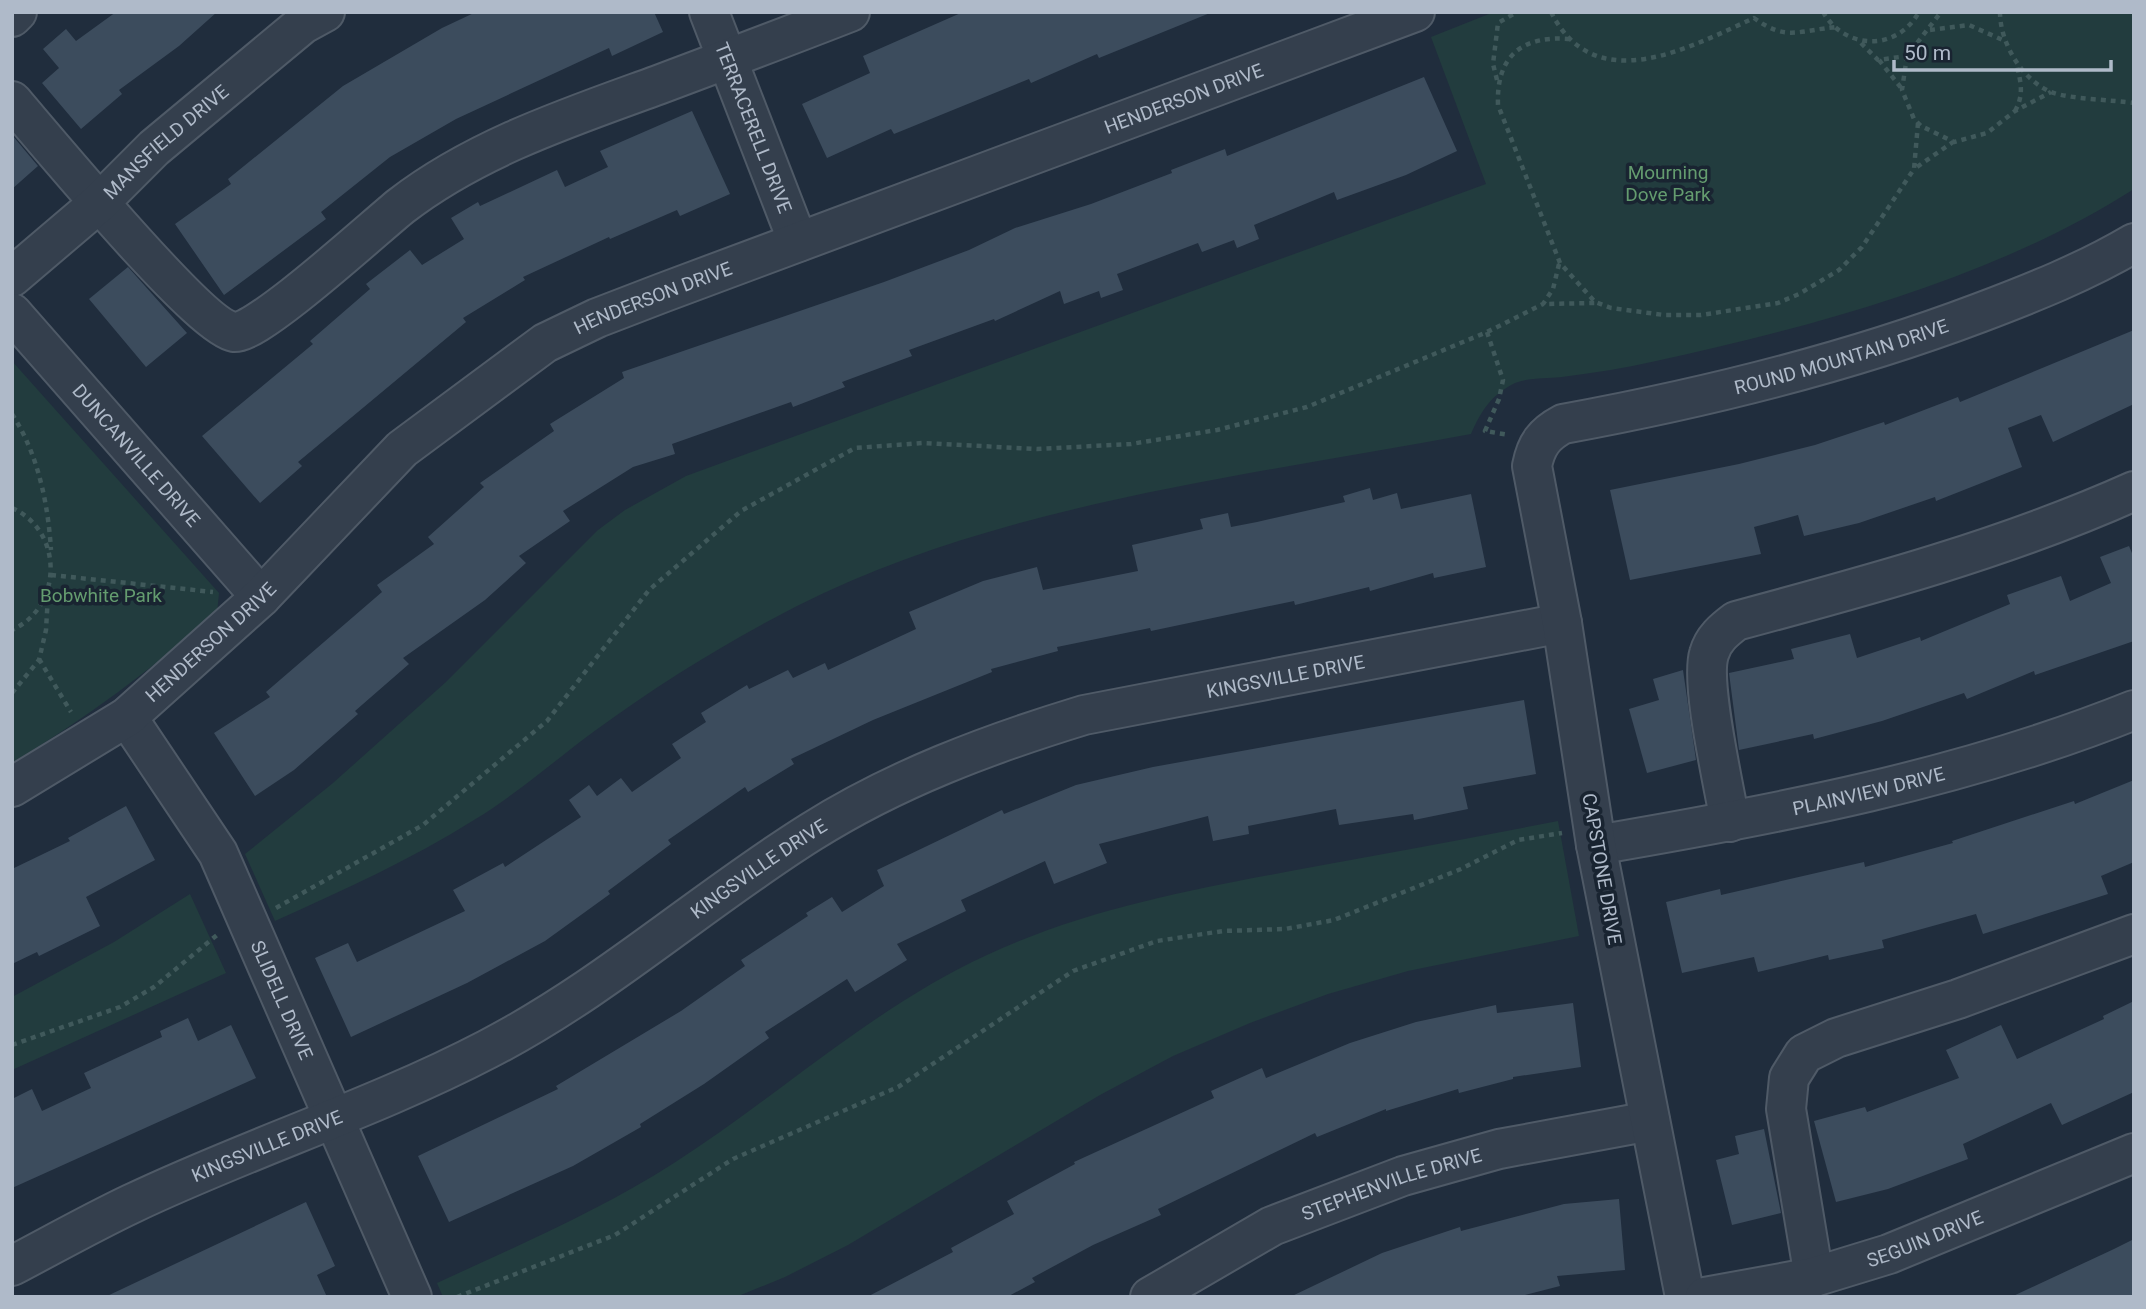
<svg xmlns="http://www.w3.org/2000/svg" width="2146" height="1309" font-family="Roboto,sans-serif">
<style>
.green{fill:#223c3e}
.building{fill:#3c4c5d}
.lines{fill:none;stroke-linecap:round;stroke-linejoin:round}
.minor-casing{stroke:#4f5a67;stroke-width:42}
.path{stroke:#40595b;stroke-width:4.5;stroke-dasharray:5 5;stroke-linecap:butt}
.minor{stroke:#343f4d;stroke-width:38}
.labels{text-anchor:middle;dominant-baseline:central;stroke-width:7;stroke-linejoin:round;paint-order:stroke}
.street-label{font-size:19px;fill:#afbac9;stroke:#192431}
.park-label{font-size:19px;fill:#649c6f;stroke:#192431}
</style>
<rect width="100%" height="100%" fill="#202d3d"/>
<!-- green -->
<path class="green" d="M1494 12H2134V189C1995 278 1816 326 1656 361 1625 368 1593 373 1562 377 1545 379 1531 377 1515 383 1491 395 1481 411 1471 434 1248 476 1001 503 797 606 727 642 660 683 596 730 555 760 517 794 474 820 411 860 343 890 275 921L245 854 333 783 446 682 598 530 625 510 686 476 1486 184 1431 37Z
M12 361 219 593 217 613C153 668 85 719 12 763Z
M1558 821 1579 936 1408 971 1328 994 1250 1023 1173 1056 1100 1095 848 1245 785 1277 736 1297H443L437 1283C517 1246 599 1211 674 1163 780 1095 872 1008 987 955 1086 909 1190 890 1296 870 1383 854 1471 838 1558 821Z
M190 894 226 973 12 1070V997L114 942Z"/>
<!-- building -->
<path class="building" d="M116 12H217L179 46 119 90 122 94 81 129 42 83 59 68 43 49 66 29 76 41Z
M476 12H654L663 32 612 56 609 48 456 119 390 157 321 212 326 219 224 295 175 224 231 184 228 179 343 86 442 28Z
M963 12H1210V13L1099 58 1097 54 1031 83 1029 79 894 134 891 129 827 158 802 104 870 73 863 56Z
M1424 77 1457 151 1406 175 1337 200 1334 192 1254 225 1259 239 1237 248 1234 240 1202 252 1198 243 1117 274 1123 290 1101 298 1099 291 1064 304 1060 291 995 321 994 319 909 350 912 356 842 382 845 387 793 407 791 402 672 444 675 454 633 467 563 511 570 521 519 556 526 563 485 600 403 658 409 664 355 711 358 714 294 770 255 796 214 733 270 697 266 692 382 592 377 585 434 544 428 537 484 487 480 483 554 431 550 424 624 378 622 372 884 282 969 250 1015 228 1091 204 1172 173 1171 170 1225 149 1227 156Z
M692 111 730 194 680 216 677 210 610 239 609 237 523 277 525 280 463 318 466 322 298 462 302 466 260 503 202 436 313 344 310 341 370 289 366 284 410 250 422 265 464 239 451 218 478 202 480 206 557 170 565 187 608 167 600 151Z
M12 135 38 166 12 189Z
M128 267 187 333 146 367 89 299Z
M2134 330V404L2053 442 2041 415 2008 428 2022 467 1936 501 1935 497 1859 523 1804 536 1798 515 1754 527 1761 554 1630 580 1610 490 1739 464 1815 445 1884 422 1885 425 1958 397 1960 402Z
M1370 488 1373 500 1397 493 1401 509 1471 494 1486 567 1434 578 1433 573 1370 591 1369 587 1295 605 1294 601 1151 631 1150 628 1057 647 1058 651 991 669 992 672 873 720 791 759 794 764 748 792 745 787 668 840 671 844 608 891 610 894 545 941 467 983 351 1037 315 958 348 943 357 962 465 911 453 890 503 863 505 867 581 817 569 800 589 785 597 796 621 778 632 792 681 758 672 744 706 722 701 713 747 685 749 689 788 670 793 678 825 663 828 670 916 629 909 612 983 581 1037 567 1043 590 1138 571 1132 545 1203 529 1200 519 1228 513 1231 527 1257 522 1345 502 1343 496Z
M2129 546 2134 558V641L2035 675 2034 671 1967 699 1964 693 1882 721 1814 739 1813 734 1739 750 1729 673 1794 659 1791 649 1850 634 1857 658 1920 637 1921 641 2010 604 2007 595 2061 576 2070 601 2111 583 2100 557Z
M1683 670 1696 760 1647 773 1629 709 1659 700 1653 679Z
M1524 700 1536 774 1463 787 1468 809 1414 820 1413 814 1339 825 1336 809 1248 826 1249 834 1213 841 1208 816 1099 844 1107 863 1054 884 1045 861 961 900 966 911 897 944 907 960 855 992 847 979 765 1032 769 1038 704 1084 640 1124 641 1127 573 1166 449 1222 418 1156 558 1089 556 1086 681 1011 745 966 741 960 808 916 806 913 832 897 842 912 884 886 877 870 1002 810 1004 814 1076 785 1153 767Z
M2134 780V862L2101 876 2108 894 1983 934 1976 914 1882 940 1884 948 1829 960 1828 955 1758 972 1754 957 1682 973 1666 902 1720 889 1721 895 1864 862 1865 867 1953 843 1952 841 2074 801 2075 804Z
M126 806 155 860 86 897 100 926 39 956 37 952 12 964V869L70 841 68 838Z
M2134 1001V1092L2062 1125 2051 1103 1963 1144 1968 1159 1888 1189 1836 1202 1814 1121 1865 1107 1867 1112 1959 1078 1946 1050 2001 1025 2017 1059 2104 1019 2103 1016Z
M1573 1003 1581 1067 1513 1077V1079L1459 1093 1458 1089 1386 1111V1109L1317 1137 1315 1133 1158 1209 1161 1215 1093 1245 1032 1278 1035 1282 1007 1297H867L953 1252 951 1248 1014 1214 1007 1201 1075 1164 1074 1162 1214 1098 1211 1091 1262 1068 1266 1078 1350 1043 1416 1022 1496 1005 1497 1013Z
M188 1018 198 1041 231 1025 256 1078 12 1188V1099L32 1089 42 1111 91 1088 84 1073 162 1037 160 1031Z
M1764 1129 1781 1213 1732 1225 1716 1160 1739 1154 1735 1136Z
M1619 1199 1625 1270 1557 1276 1560 1286 1517 1297H1290L1382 1253 1460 1227 1461 1231 1564 1204Z
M306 1202 335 1266 317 1275 327 1297H105Z
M2134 1239V1297H2011L2114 1249Z"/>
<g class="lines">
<defs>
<g id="minor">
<path id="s1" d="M709 12 798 242"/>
<path d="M12 17 17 12"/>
<path d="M12 101C44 138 199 326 234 332 256 336 376 226 401 206 476 148 570 117 658 85 722 61 786 37 850 12"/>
<path id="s2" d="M12 277 99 203 154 148 303 24 325 12"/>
<path id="s3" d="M12 313 261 597"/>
<path id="s4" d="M127 717 218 853 412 1297"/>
<path id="s5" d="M12 787 127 717 261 597 402 449 545 343 597 318 662 293 1415 12"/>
<path d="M1730 822C1724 786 1700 683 1709 654 1713 639 1724 630 1736 621 1870 585 2007 548 2134 491"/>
<path id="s6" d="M1596 845C1778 814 1962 779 2134 710"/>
<path id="s7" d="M12 1266C52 1245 91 1223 131 1204 248 1148 373 1109 488 1049 604 989 701 901 811 832 895 779 989 744 1084 715L1562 623"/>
<path d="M1814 1277 1786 1109 1789 1078 1804 1054 1836 1038 1958 999 2134 934"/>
<path id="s8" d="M1150 1297 1272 1226 1403 1176 1499 1149 1650 1121"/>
<path id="s9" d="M1685 1297 1596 845 1562 623 1532 466C1536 445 1544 434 1563 424 1705 398 1844 364 1979 313 2032 293 2085 272 2134 243"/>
<path id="s10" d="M1705 1297 1814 1277 1889 1254 2134 1153"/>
</g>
</defs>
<!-- minor casing -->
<use href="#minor" class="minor-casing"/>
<!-- path -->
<path class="path" d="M1551 12C1595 100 1690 47 1754 18 1787 42 1798 30 1838 27
M1823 12C1844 49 1896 53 1919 12
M2000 12C2000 43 2022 80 2051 92 2068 99 2114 100 2134 103
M1930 30 1969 25 2005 41
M1570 39C1522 35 1496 56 1498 105L1560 263 1595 302 1611 308 1664 315H1701L1778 303 1799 294 1839 270 1862 247 1914 169
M1861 43 1878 60 1907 56 1941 12
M1907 56 1902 90 1914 119 1921 126 1954 142 1987 133 2015 111 2051 92
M1879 60 1902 89
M1497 80 1493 64 1498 23 1517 12
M2015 111C2024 95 2021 83 2017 66
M1918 123 1914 169 1953 142
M1559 264 1553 289 1543 304 1595 303
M1487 332 1503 380 1499 399 1485 431 1509 435
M12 414C38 454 48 503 51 550
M12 508C64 531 63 607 12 630
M51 575 213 592
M39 659 71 712
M12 693 39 660 46 630 48 595
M276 908 423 825 547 721 649 590 741 511 855 448 922 443 1037 449 1131 444 1217 430 1307 407 1487 332 1543 304
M12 1045 120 1007 154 987 217 935
M457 1297 615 1235 733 1159 898 1087 1073 971 1157 941 1223 931 1285 929 1334 920 1461 869 1518 840 1562 833"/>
<!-- minor -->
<use href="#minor" class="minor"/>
</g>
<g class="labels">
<!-- street labels -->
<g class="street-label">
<text stroke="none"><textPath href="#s5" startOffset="1381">HENDERSON DRIVE</textPath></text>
<text stroke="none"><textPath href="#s1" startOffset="124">TERRACERELL DRIVE</textPath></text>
<text stroke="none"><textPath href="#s2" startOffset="205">MANSFIELD DRIVE</textPath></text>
<text stroke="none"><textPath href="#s5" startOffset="814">HENDERSON DRIVE</textPath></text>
<text stroke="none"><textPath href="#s9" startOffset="1186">ROUND MOUNTAIN DRIVE</textPath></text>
<text stroke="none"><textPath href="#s3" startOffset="189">DUNCANVILLE DRIVE</textPath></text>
<text stroke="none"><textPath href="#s5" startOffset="247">HENDERSON DRIVE</textPath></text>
<text stroke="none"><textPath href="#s7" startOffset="1416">KINGSVILLE DRIVE</textPath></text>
<text stroke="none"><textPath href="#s6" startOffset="278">PLAINVIEW DRIVE</textPath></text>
<text transform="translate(1602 869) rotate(80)">CAPSTONE DRIVE</text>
<text stroke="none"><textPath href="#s7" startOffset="849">KINGSVILLE DRIVE</textPath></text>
<text stroke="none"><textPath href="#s4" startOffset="324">SLIDELL DRIVE</textPath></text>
<text stroke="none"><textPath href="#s7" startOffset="282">KINGSVILLE DRIVE</textPath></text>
<text stroke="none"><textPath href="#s8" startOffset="268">STEPHENVILLE DRIVE</textPath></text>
<text stroke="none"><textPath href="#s10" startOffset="228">SEGUIN DRIVE</textPath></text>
</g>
<!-- park labels -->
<g class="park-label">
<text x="1668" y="172">Mourning<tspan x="1668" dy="22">Dove Park</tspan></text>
<text x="101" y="595">Bobwhite Park</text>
</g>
</g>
<!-- border -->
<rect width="2146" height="1309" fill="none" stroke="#afbac9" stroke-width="28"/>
<!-- scale -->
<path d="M1894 60v10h217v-10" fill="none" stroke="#afbac9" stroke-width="3.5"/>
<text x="1904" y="60" font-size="21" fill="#afbac9" stroke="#192431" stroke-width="5" paint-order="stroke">50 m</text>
</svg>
